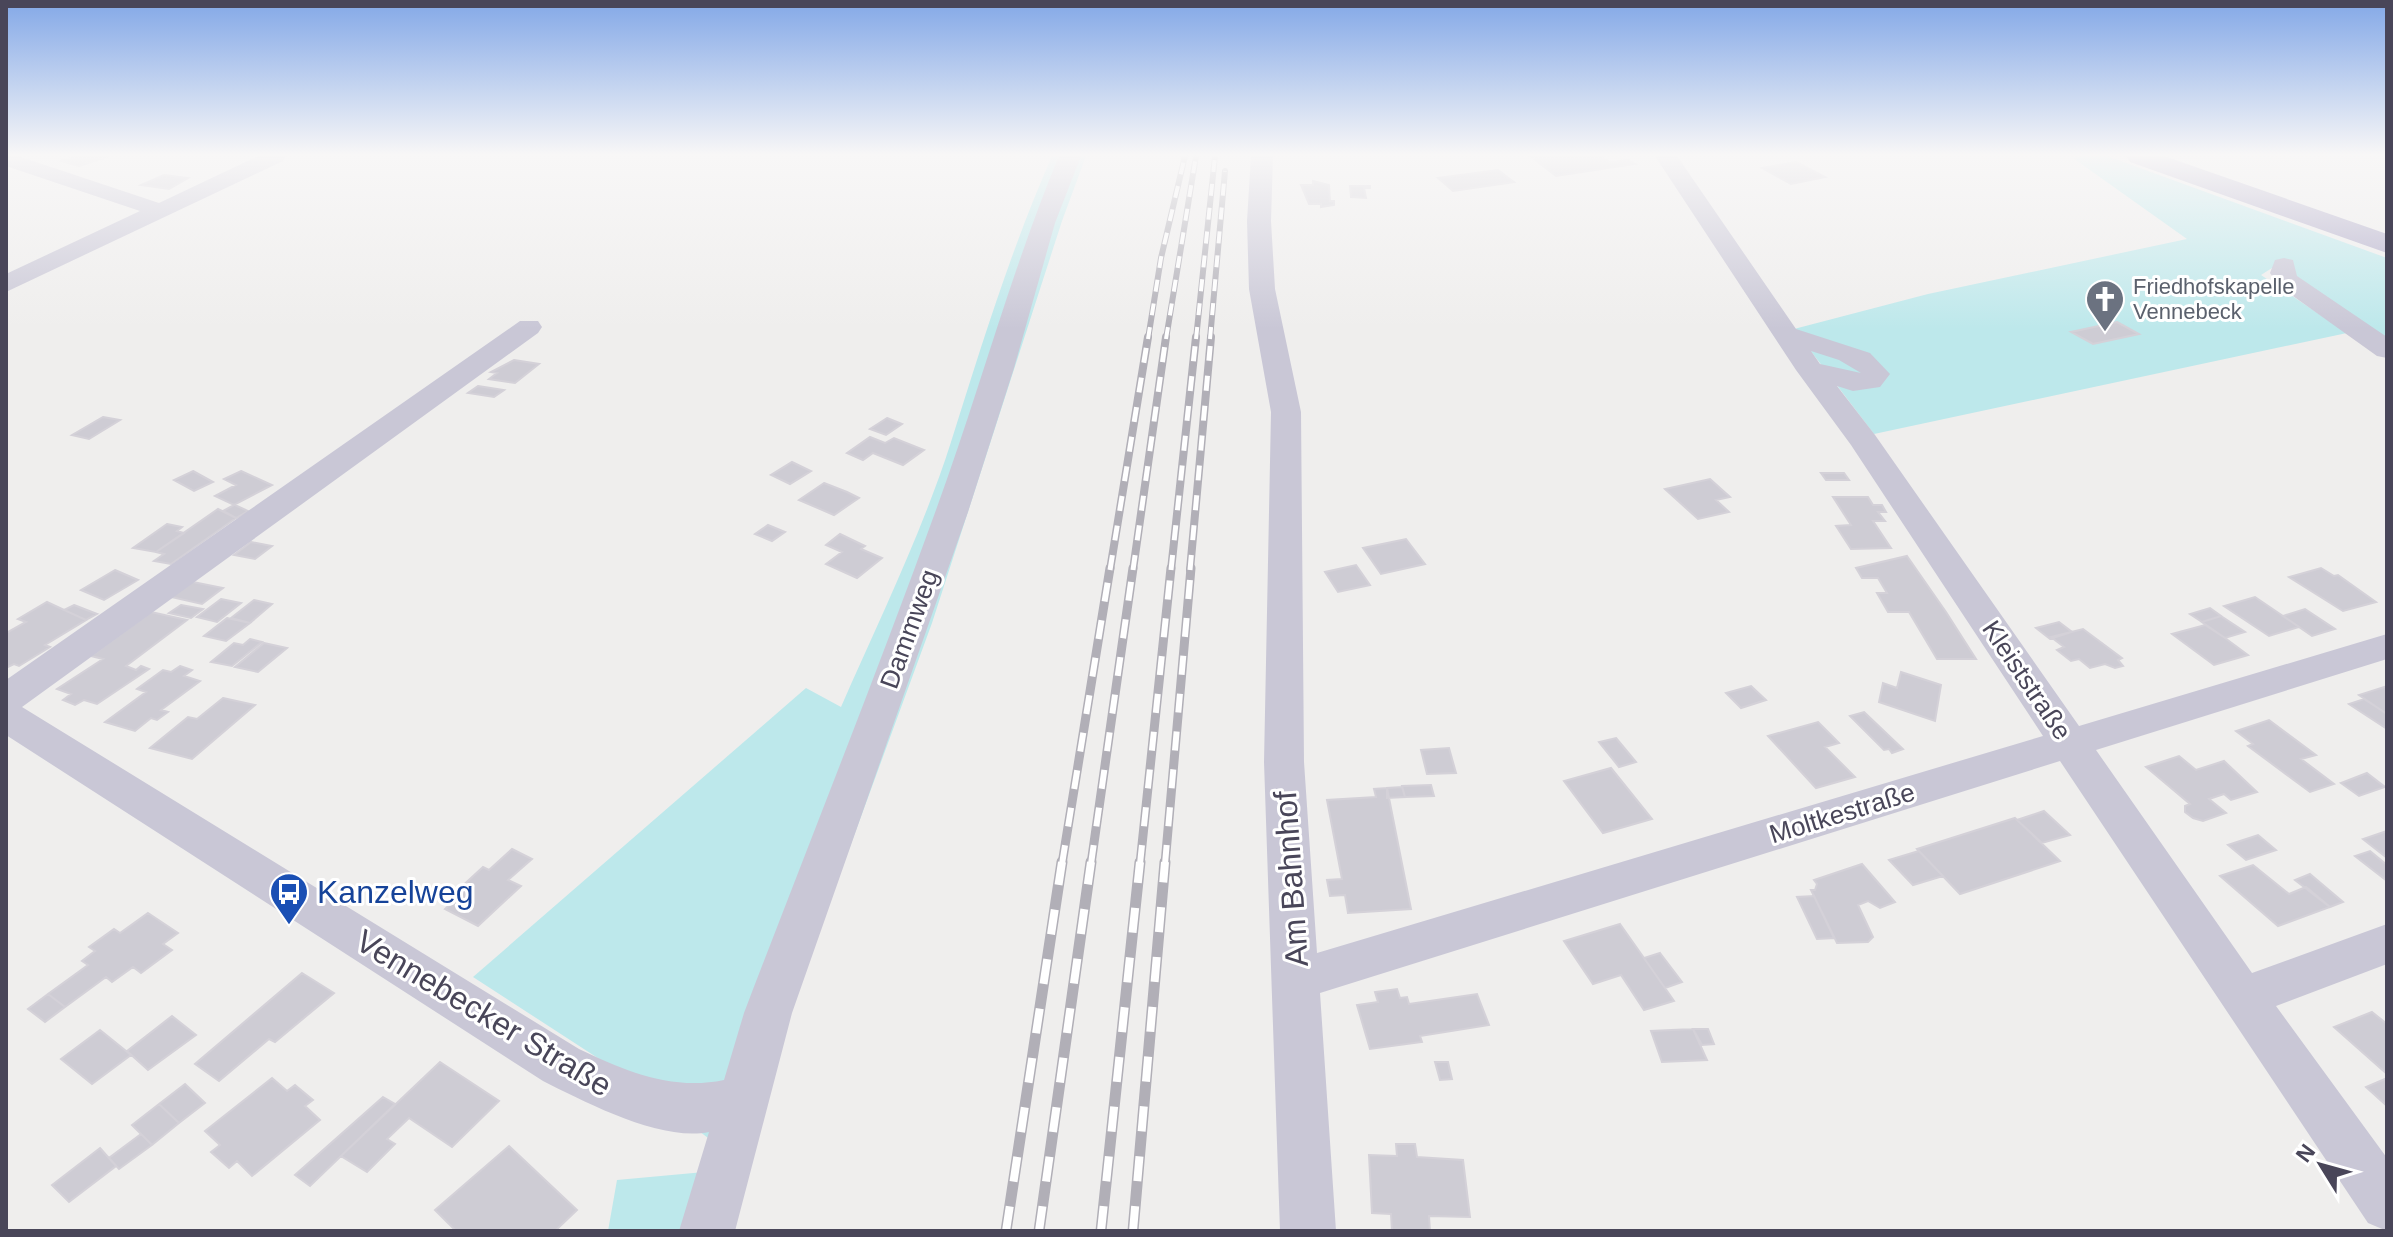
<svg xmlns="http://www.w3.org/2000/svg" width="2393" height="1237" font-family="Helvetica,sans-serif">
<style>
.green{fill:#bde8eb}
.building{fill:#ceccd4;stroke:#d4d1d8;stroke-width:2}
.lines{fill:none;stroke-linecap:round;stroke-linejoin:round}
.minor{fill:#c9c7d6;fill-rule:evenodd}
.primary{fill:#b3aeca;fill-rule:evenodd}
.rail-far3-casing{stroke:#b1afb7;stroke-width:6}
.rail-far2-casing{stroke:#b1afb7;stroke-width:8}
.rail-far1-casing{stroke:#b1afb7;stroke-width:9}
.rail-casing{stroke:#b1afb7;stroke-width:11}
.rail-far3{stroke:#fff;stroke-width:4;stroke-dasharray:12;stroke-linecap:butt}
.rail-far2{stroke:#fff;stroke-width:5;stroke-dasharray:15;stroke-linecap:butt}
.rail-far1{stroke:#fff;stroke-width:6;stroke-dasharray:19;stroke-linecap:butt}
.rail{stroke:#fff;stroke-width:8;stroke-dasharray:25;stroke-linecap:butt}
.labels{text-anchor:middle;dominant-baseline:central;stroke-width:6;stroke-linejoin:round;paint-order:stroke}
.far-worship-label{font-size:22px;fill:#5b616d;stroke:#fff;text-anchor:start}
.street-label{font-size:26px;fill:#494659;stroke:#fff}
.near-street-label{font-size:32px;fill:#494659;stroke:#fff}
.near-transit-label{font-size:32px;fill:#164399;stroke:#fff;text-anchor:start}
</style>
<rect width="100%" height="100%" fill="#efeeed"/>
<!-- green -->
<path class="green" d="M1052 156H1086L1062 221 932 623 782 1032 734 1231H608L617 1180 748 1168 627 1077 473 977 806 688 841 707C879 620 922 533 951 442 981 347 1011 249 1052 156Z
M2086 156H2107L2387 258V345L2272 268 2261 275 2347 333 1874 434 1794 329 1928 294 2187 239 2073 158Z"/>
<!-- building -->
<path class="building" d="M76 156H104L107 157 79 166 61 161Z
M1530 156H1600L1610 162 1628 160 1635 164 1556 176Z
M1796 162 1825 177 1791 184 1762 168Z
M1498 170 1514 182 1453 191 1438 178Z
M164 175 188 178 169 189 141 185Z
M1313 181 1329 185 1330 201H1334V205L1321 207V204H1309L1301 185H1313Z
M1350 186H1370V188H1364L1366 198 1351 197Z
M2117 322 2139 334 2093 344 2071 332Z
M514 360 539 364 515 383 489 379 497 373 491 372Z
M478 386 504 390 494 397 468 393Z
M103 417 120 420 89 439 72 435Z
M887 418 902 424 886 435 870 429Z
M870 437 885 443 894 438 924 450 903 465 873 453 863 460 847 453Z
M792 462 811 471 790 484 771 475Z
M193 471 213 482 194 491 174 480Z
M241 471 272 485 234 505 215 496 236 485 224 479Z
M1821 473H1844L1849 480H1826Z
M1710 479 1730 497 1716 500 1729 512 1698 519 1665 489Z
M824 483 847 492 859 498 834 515 799 500Z
M1833 497H1868L1873 505H1882L1886 512H1878L1885 521H1873L1891 548 1851 549 1836 526 1851 525Z
M234 505H235L248 511 236 518 223 511Z
M218 509 236 518 171 564 154 561 164 554 156 552Z
M167 524 182 527 177 531 184 533 156 552 133 548Z
M768 525 785 532 772 541 755 534Z
M840 534 865 546 861 549 882 558 857 578 826 564 842 552 826 545Z
M1406 539 1425 564 1381 574 1363 548Z
M251 542 272 546 255 559 234 555Z
M1907 556 1946 612 1976 659H1937L1909 612H1888L1877 593H1887L1878 578H1862L1856 568Z
M1356 565 1370 585 1338 592 1325 572Z
M2321 568 2334 576 2338 575 2376 602 2343 611 2289 577Z
M115 570 138 580 104 600 81 590Z
M188 581 223 588 202 604 167 596Z
M2255 597 2283 616 2299 627 2269 636 2224 606Z
M221 599 241 603 217 622 197 617Z
M254 600 272 604 250 623 231 618Z
M47 602 86 620 45 645 50 647 19 666 14 664 6 668V633L26 622 18 619Z
M74 605 97 614 86 620 64 610Z
M181 605 203 609 191 618 169 613Z
M2210 608 2221 616 2202 622 2190 614Z
M2305 609 2335 629 2312 636 2283 616Z
M151 612 187 620 126 666 136 670 141 666 149 669 97 704 84 700 75 705 63 700 71 694 57 689 103 659 91 656Z
M2221 616 2245 632 2225 638 2202 622Z
M227 618 250 623 226 641 204 636Z
M2059 622 2072 632 2050 639 2036 628Z
M2205 625 2225 638 2248 655 2214 665 2172 634Z
M2083 629 2122 658 2118 660 2123 666 2115 668 2105 664 2090 668 2079 659 2071 661 2057 650 2064 647 2051 637Z
M250 639 262 642 232 666 211 662 234 643 243 645Z
M264 643 287 648 258 672 235 667Z
M180 666 192 670 184 676 200 681 161 710 168 712 157 720 151 718 135 731 105 722 146 692 137 689 163 670 171 672Z
M1901 672 1941 685 1935 721 1879 702 1883 683 1897 688Z
M1751 686 1766 700 1741 708 1726 693Z
M2387 686V714L2359 695Z
M223 698 255 705 192 759 150 748 188 717 197 719Z
M2364 699 2387 714V729L2349 704Z
M1864 712 1903 749 1892 753 1889 749 1884 750 1850 716Z
M2269 720 2316 755 2301 759 2334 784 2310 792 2248 746 2253 744 2236 731Z
M1818 722 1839 743 1825 747 1855 777 1816 788 1768 736Z
M1616 738 1636 762 1619 767 1599 742Z
M1449 748 1456 773 1427 774 1421 750Z
M2179 756 2196 770 2224 761 2257 792 2231 800 2224 794 2209 799 2226 813 2203 821 2193 818 2185 812V806L2190 804 2146 767Z
M1611 768 1652 819 1603 833 1564 781Z
M2367 773 2385 787 2359 796 2341 783Z
M1431 785 1434 796 1405 797 1402 786Z
M1402 787 1405 797 1387 798V788Z
M1387 788 1411 909 1348 913 1345 895 1330 896 1327 880 1342 879 1327 800 1376 797 1374 789Z
M2044 811 2070 835 2042 843 2017 820Z
M2015 818 2060 861 1960 894 1917 849Z
M2387 831V858L2363 839Z
M2258 835 2276 850 2246 860 2228 845Z
M512 849 532 859 508 880 521 886 478 926 445 909 462 893 457 891 483 867 489 870Z
M1919 851 1943 876 1913 885 1889 860Z
M2370 851 2387 865V881L2355 856Z
M1862 864 1895 902 1880 908 1868 901 1858 905 1873 937 1868 942 1837 943 1811 890H1815L1817 884 1814 880Z
M2253 865 2289 894 2306 887 2330 907 2278 926 2220 876Z
M2310 874 2343 902 2330 907 2295 880Z
M1814 896 1834 938 1817 939 1797 897Z
M148 913 178 933 163 944 172 950 141 973 133 967 112 982 106 977 65 1007 48 994 88 965 82 961 95 951 89 947 114 929 120 933Z
M1620 924 1644 958 1674 1001 1644 1010 1621 975 1593 984 1564 941Z
M1660 953 1682 982 1665 988 1644 958Z
M302 973 334 993 275 1042 269 1039 219 1081 195 1064Z
M1397 989 1400 998 1407 997 1409 1004 1477 994 1489 1025 1420 1036 1422 1042 1370 1049 1357 1005 1378 1002 1375 992Z
M48 994 65 1007 45 1022 28 1009Z
M2372 1012 2387 1024V1074L2334 1027Z
M172 1016 196 1035 148 1070 127 1051Z
M1693 1029 1707 1060 1662 1062 1651 1031Z
M1693 1029H1708L1714 1044 1702 1045Z
M100 1030 131 1055 92 1084 61 1059Z
M440 1062 499 1101 452 1147 409 1118 387 1139 395 1144 367 1172 341 1156Z
M1435 1062H1448L1452 1079 1440 1080Z
M272 1078 287 1091 295 1085 313 1100 305 1106 320 1120 252 1176 237 1161 229 1168 211 1152 220 1145 205 1131Z
M2387 1078V1106L2366 1087Z
M185 1084 205 1103 179 1123 159 1104Z
M383 1097 395 1104 310 1186 295 1175Z
M159 1104 179 1123 152 1145 132 1125Z
M141 1134 152 1145 119 1169 109 1158Z
M1396 1144H1415L1417 1157 1463 1160 1470 1217 1429 1216 1430 1231H1392L1391 1214 1372 1213 1369 1155 1397 1156Z
M509 1146 577 1210 555 1231H456L435 1210Z
M100 1148 116 1166 69 1202 52 1185Z"/>
<g class="lines">
<!-- minor -->
<path class="minor" d="M6 156H18L159 203 258 156H286L283 161 6 292V274L140 211 6 166Z
M1059 156H1081L1055 223 1014 368 968 512 792 1013 735 1231H679L709 1132C661 1142 585 1102 543 1081L6 735V680L520 321H538L542 327 538 333 22 707 579 1049C625 1071 672 1091 724 1080L744 1013C808 845 875 679 936 510 979 393 1011 271 1059 156Z
M1251 156H1273L1271 221 1275 289 1301 412 1304 762 1317 953 2043 736 1851 445 1796 370 1655 156H1677L1796 329 1870 353 1890 374 1880 387 1853 391 1837 386 1875 435 2079 726 2387 634V659L2096 750 2252 973 2387 924V964L2276 1006 2387 1158V1231L2368 1223 2060 761 1320 993 1336 1231H1280L1264 762 1271 412 1249 289 1247 221ZM1811 351 1839 360 1861 373 1820 364Z
M2284 258 2293 260 2297 276 2387 337V358L2377 356 2279 286 2270 273 2275 260Z"/>
<!-- primary -->
<path class="primary" d="M2126 156H2164L2387 234V253L2130 162Z"/>
<defs>
<path id="rail-far3" d="M1148 339 1161 258 1185 156
M1166 339 1196 156
M1196 339 1215 156
M1210 339 1225 171"/>
<path id="rail-far2" d="M1110 570 1148 337
M1133 570 1166 337
M1171 570 1196 337
M1190 570 1211 337"/>
<path id="rail-far1" d="M1062 864 1110 568
M1091 864 1133 568
M1140 864 1171 568
M1165 864 1191 568"/>
<path id="rail" d="M1006 1231 1062 862
M1039 1231 1091 862
M1101 1231 1140 862
M1133 1231 1165 862"/>
</defs>
<!-- rail-far3 casing -->
<use href="#rail-far3" class="rail-far3-casing"/>
<!-- rail-far2 casing -->
<use href="#rail-far2" class="rail-far2-casing"/>
<!-- rail-far1 casing -->
<use href="#rail-far1" class="rail-far1-casing"/>
<!-- rail casing -->
<use href="#rail" class="rail-casing"/>
<!-- rail-far3 -->
<use href="#rail-far3" class="rail-far3"/>
<!-- rail-far2 -->
<use href="#rail-far2" class="rail-far2"/>
<!-- rail-far1 -->
<use href="#rail-far1" class="rail-far1"/>
<!-- rail -->
<use href="#rail" class="rail"/>
</g>
<!-- sky -->
<linearGradient id="sky" x2="0" y2="1"><stop stop-color="#83a8e7"/><stop offset="0.47" stop-color="#f8f7f7"/><stop offset="1" stop-color="#f8f7f7" stop-opacity="0"/></linearGradient>
<rect width="2393" height="329" fill="url(#sky)"/>
<!-- icons -->
<defs>
<symbol id="church-pin" viewBox="-11 -11 22 30"><path d="M0 17L-7.5 6A9.5 9.5 0 1 1 7.5 6Z" fill="#6b7280" stroke="#fff"/><path d="M-1.2-6h2.4v3.5h3.3v2.4h-3.3V6h-2.4V-.1h-3.3v-2.4h3.3Z" fill="#fff"/></symbol>
<symbol id="bus-pin" viewBox="-11 -11 22 30"><path d="M0 17L-7.5 6A9.5 9.5 0 1 1 7.5 6Z" fill="#1a4fb4" stroke="#fff"/><path d="M-5-6H5V4H4V6H2V4H-2V6H-4V4H-5ZM-3.5-4V0h7V-4ZM-3.5 1.2v1.5H-2V1.2ZM2 1.2v1.5H3.5V1.2Z" fill="#fff"/></symbol>
</defs>
<g fill-rule="evenodd">
<use href="#church-pin" x="2083" y="277" width="44" height="60"/>
<use href="#bus-pin" x="267" y="870" width="44" height="60"/>
</g>
<g class="labels">
<!-- far-worship labels -->
<g class="far-worship-label">
<text x="2133" y="286">Friedhofskapelle<tspan x="2133" dy="25">Vennebeck</tspan></text>
</g>
<!-- street labels -->
<g class="street-label">
<text transform="translate(909 629) rotate(-70)">Dammweg</text>
<text transform="translate(2027 680) rotate(56)">Kleiststraße</text>
<text transform="translate(1842 813) rotate(-17)">Moltkestraße</text>
</g>
<!-- near-street labels -->
<g class="near-street-label">
<text transform="translate(1291 879) rotate(-94)">Am Bahnhof</text>
<text transform="translate(484 1013) rotate(31)">Vennebecker Straße</text>
</g>
<!-- near-transit labels -->
<g class="near-transit-label">
<text x="317" y="892">Kanzelweg</text>
</g>
</g>
<!-- border -->
<rect width="2393" height="1237" fill="none" stroke="#494659" stroke-width="16"/>
<!-- north arrow -->
<g transform="translate(2321 1165) rotate(307)" stroke="#ffffff" stroke-width="6" paint-order="stroke">
<path d="M0-6L14 30L0 20L-14 30Z" fill="#494659"/>
<text y="-12" font-size="22" font-weight="bold" text-anchor="middle" fill="#494659">N</text>
</g>
</svg>
